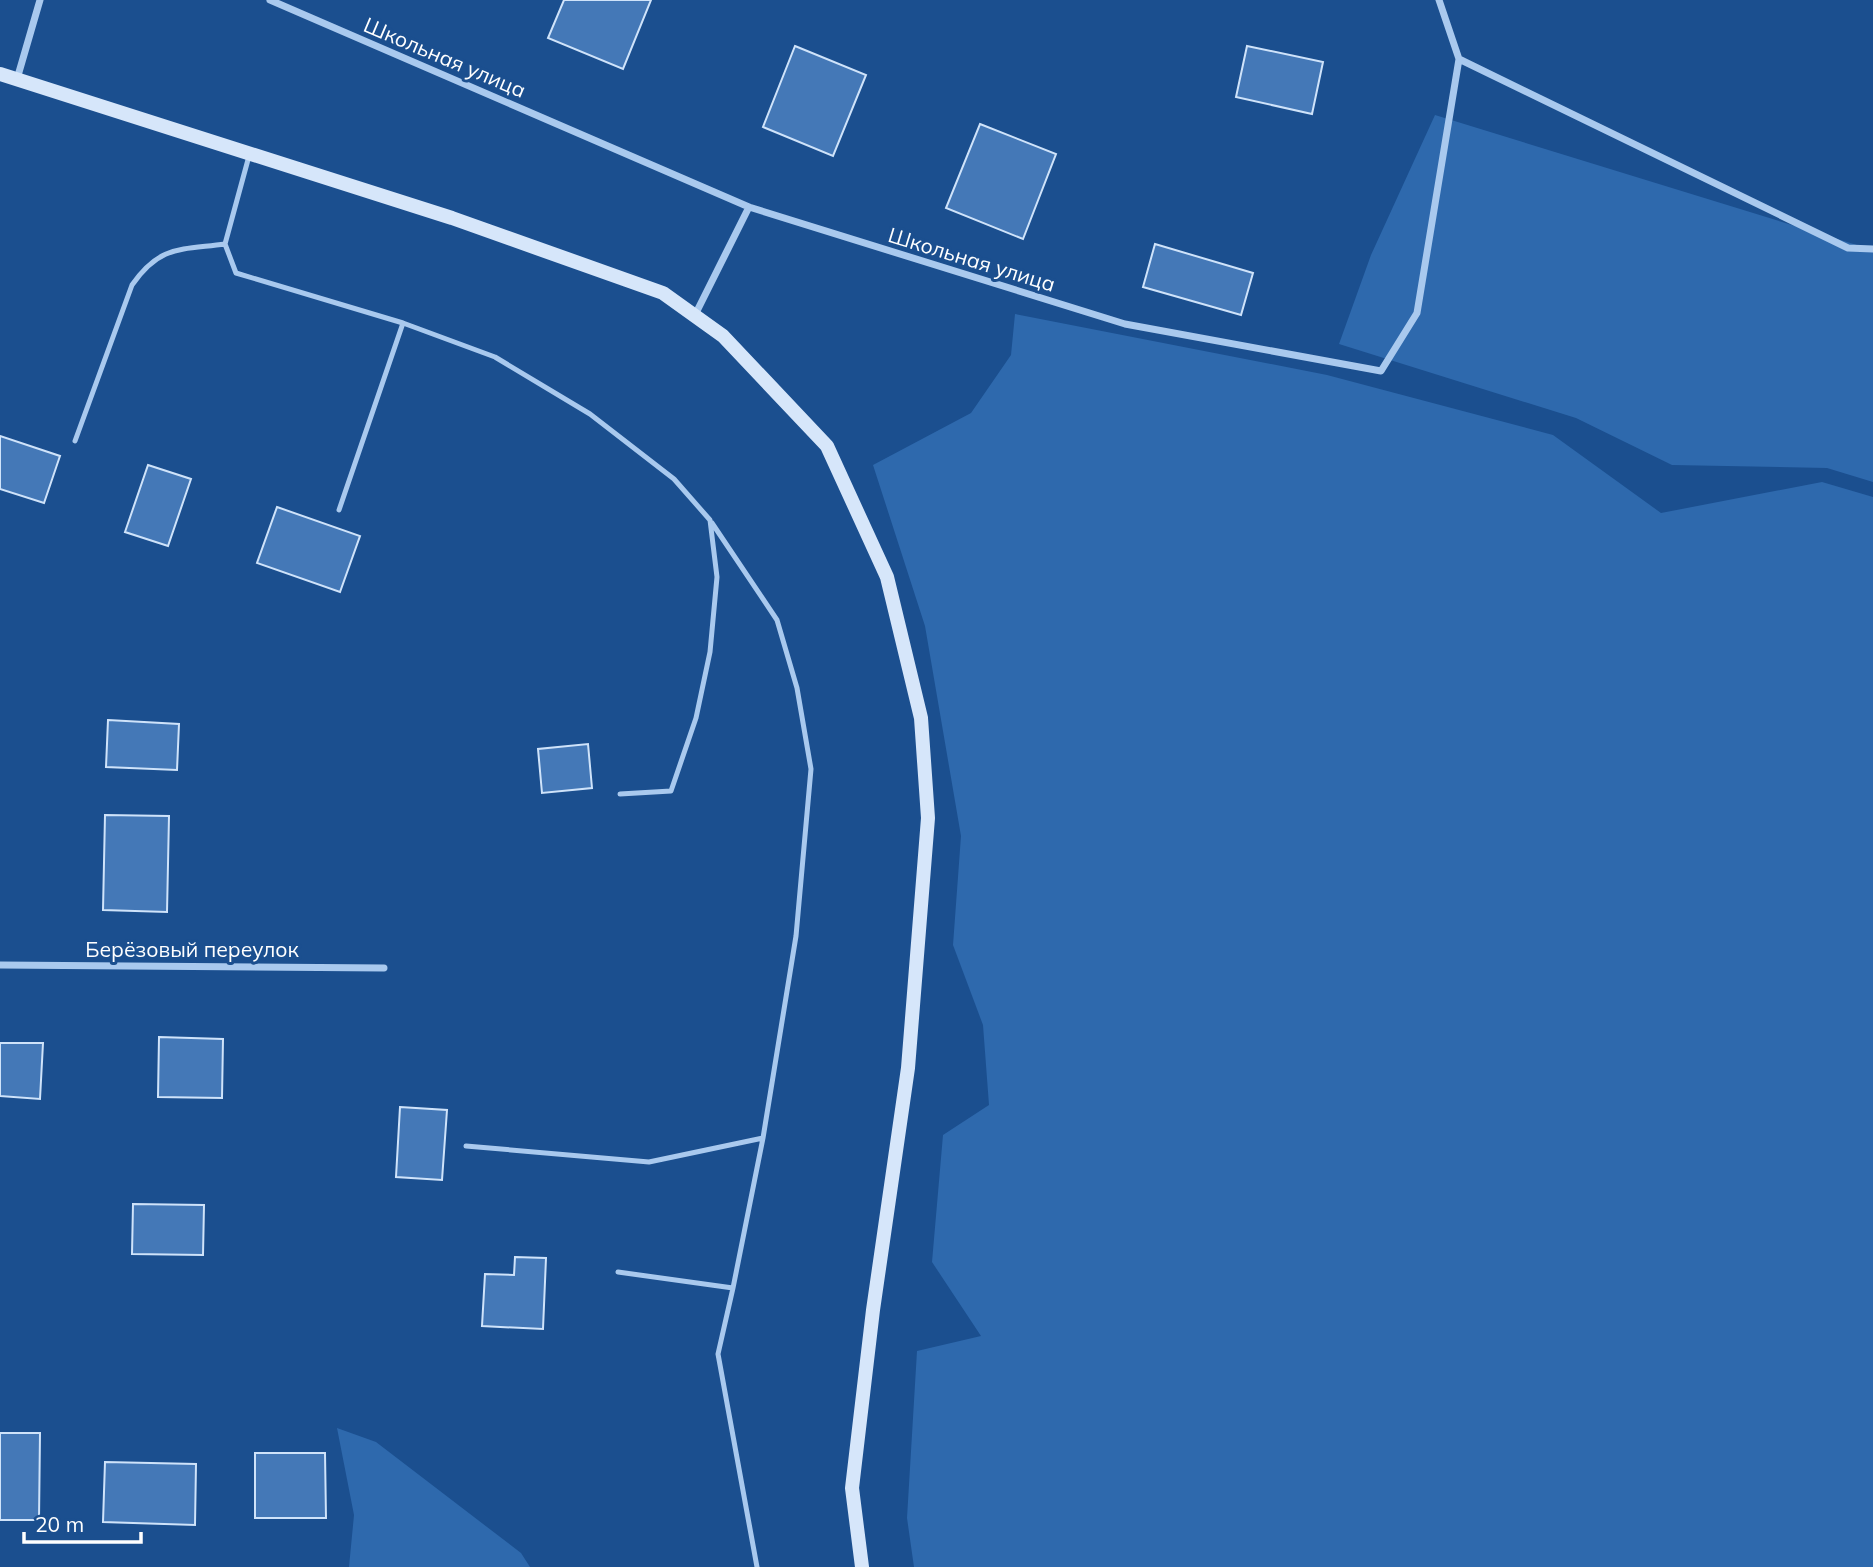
<svg xmlns="http://www.w3.org/2000/svg" width="1873" height="1567" font-family="Mulish,sans-serif">
<style>
.green{fill:#2e69ad}
.building{fill:#4478b7;stroke:#cfe3fa;stroke-width:2}
.lines{fill:none;stroke-linecap:round;stroke-linejoin:round}
.lane{stroke:#a9c9ee;stroke-width:5}
.street{stroke:#a9c9ee;stroke-width:7}
.secondary{stroke:#d6e6fa;stroke-width:14}
.labels{text-anchor:middle;dominant-baseline:central;stroke-width:6;stroke-linejoin:round;paint-order:stroke}
.street-label{font-size:21px;fill:#fff;stroke:#1b4f8f}
</style>
<rect width="100%" height="100%" fill="#1b4f8f"/>
<!-- green -->
<path class="green" d="M1435 115 1873 250V482L1827 468 1672 465 1576 418 1339 344 1371 255Z
M1015 314 1327 375 1553 435 1661 513 1822 482 1873 497V1567H914L907 1518 917 1351 981 1336 932 1262 943 1135 989 1105 983 1025 953 945 961 836 925 626 873 465 971 413 1011 355Z
M337 1428 376 1442 521 1553 530 1567H349L354 1515Z"/>
<!-- building -->
<path class="building" d="M564 0H651L623 69 548 38Z
M795 46 866 75 833 156 763 127Z
M1247 46 1323 62 1312 114 1236 97Z
M980 124 1056 154 1023 239 946 208Z
M1155 244 1253 273 1241 315 1143 287Z
M0 436 60 456 44 503 0 489Z
M148 465 191 479 168 546 125 532Z
M277 507 360 536 340 592 257 563Z
M108 720 179 724 177 770 106 767Z
M588 744 592 788 542 793 538 749Z
M105 815 169 816 167 912 103 910Z
M159 1037 223 1039 222 1098 158 1097Z
M0 1043H43L40 1099 0 1096Z
M400 1107 447 1110 442 1180 396 1177Z
M133 1204 204 1205 203 1255 132 1254Z
M515 1257 546 1258 543 1329 482 1326 485 1274 514 1275Z
M0 1433H40L39 1520H0Z
M255 1453H325L326 1518H255Z
M105 1462 196 1464 195 1525 103 1522Z"/>
<g class="lines">
<!-- lane -->
<path class="lane" d="M249 156 225 244 236 273 403 323 495 357 590 414 674 479 710 520 717 577 710 652 696 718 671 791 620 794
M75 441 132 285C160 245 180 250 225 244
M339 510 403 323
M466 1146 649 1162 763 1138
M618 1272 733 1288 763 1138 796 936 811 769 797 688 777 620 712 523
M733 1288 718 1354 757 1567"/>
<!-- street -->
<path class="street" d="M270 0 749 207 1125 324 1381 371 1417 313 1459 59 1439 0
M1459 59 1848 248 1873 249
M17 79 40 0
M695 315 749 207
M0 965 384 968"/>
<!-- secondary -->
<path class="secondary" d="M0 74 452 218 663 293 723 336 827 446 887 577 921 718 928 818 908 1068 873 1310 852 1488 862 1567"/>
</g>
<g class="labels">
<!-- street labels -->
<g class="street-label">
<text transform="translate(445 57) rotate(23)">Школьная улица</text>
<text transform="translate(972 259) rotate(17)">Школьная улица</text>
<text x="192" y="949">Берёзовый переулок</text>
</g>
</g>
<!-- scale -->
<path d="M24 1532v10h117v-10" fill="none" stroke="#ffffff" stroke-width="3.5"/>
<text x="35" y="1532" font-size="21" fill="#ffffff" stroke="#1b4f8f" stroke-width="5" paint-order="stroke">20 m</text>
</svg>
